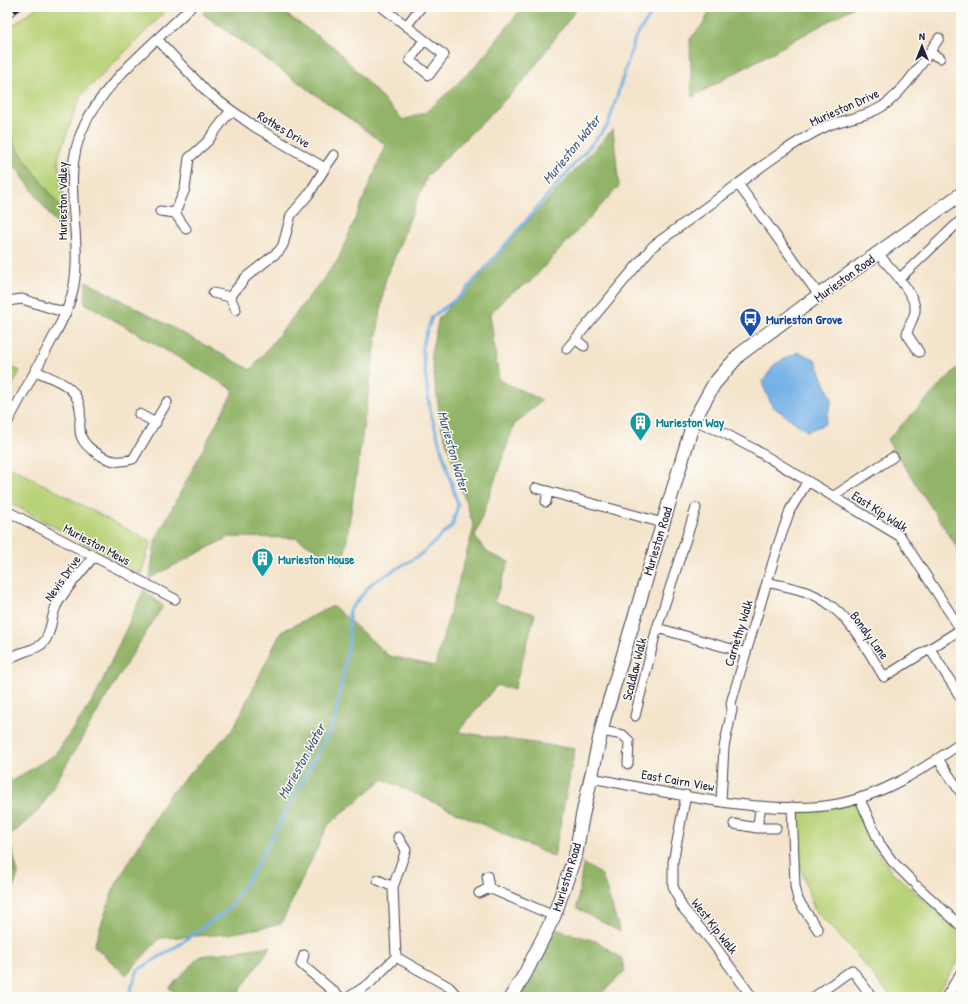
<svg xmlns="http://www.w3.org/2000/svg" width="968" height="1004" font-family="'Patrick Hand',sans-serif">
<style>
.green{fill:#b8d277;stroke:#6d7a59}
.forest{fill:#92b468;stroke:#5a6b52}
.water{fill:#74b1e6;stroke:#4b6a90}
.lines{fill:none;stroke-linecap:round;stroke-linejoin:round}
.stream{stroke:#74b1e6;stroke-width:3}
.street-casing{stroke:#423f51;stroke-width:11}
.secondary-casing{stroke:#423f51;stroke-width:15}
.street{stroke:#fff;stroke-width:9}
.secondary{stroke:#fff;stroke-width:13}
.rail-casing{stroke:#22223b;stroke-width:4.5}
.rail{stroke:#fdfcf7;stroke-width:3;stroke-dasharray:9;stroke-linecap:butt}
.labels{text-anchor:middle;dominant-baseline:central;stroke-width:3;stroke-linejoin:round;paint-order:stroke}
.street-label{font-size:13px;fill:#22223b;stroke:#fdfcf7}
.transit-label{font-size:13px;font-weight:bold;fill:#164399;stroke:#fdfcf7;text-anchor:start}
.culture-label{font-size:13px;font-weight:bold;fill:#0d838f;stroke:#fdfcf7;text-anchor:start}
.water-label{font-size:14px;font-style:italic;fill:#435b7f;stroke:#fdfcf7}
</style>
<rect width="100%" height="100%" fill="#fdfcf7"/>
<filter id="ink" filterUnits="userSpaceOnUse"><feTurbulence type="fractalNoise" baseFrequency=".025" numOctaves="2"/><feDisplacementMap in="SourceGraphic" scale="8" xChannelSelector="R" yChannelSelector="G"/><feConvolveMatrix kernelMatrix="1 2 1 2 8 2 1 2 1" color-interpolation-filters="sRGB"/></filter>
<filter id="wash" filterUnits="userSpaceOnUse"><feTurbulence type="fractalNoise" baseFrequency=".012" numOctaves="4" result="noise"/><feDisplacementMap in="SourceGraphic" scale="16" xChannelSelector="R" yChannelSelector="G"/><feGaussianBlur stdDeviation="0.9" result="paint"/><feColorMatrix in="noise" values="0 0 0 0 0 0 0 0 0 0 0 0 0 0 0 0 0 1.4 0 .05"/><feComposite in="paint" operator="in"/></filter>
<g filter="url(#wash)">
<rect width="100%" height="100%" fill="#f4e4cb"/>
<!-- green -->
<path class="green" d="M37 7H170L80 97 58 158 66 216 7 134V30Z
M7 365 20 371 11 388 7 387Z
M7 465 151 542 141 574 7 501Z
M854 803 874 848 892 872 961 933V958L934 997H891L856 954 814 909 798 859 796 812 818 811Z"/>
<!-- forest -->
<path class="forest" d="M209 7H276L335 48 403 120 427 112 475 67 523 7H578L522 83 427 176 385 281 343 565 296 538 229 537 150 578 155 541 234 390 85 303 86 281 251 370 338 260 386 145 203 14Z
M711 7H854L692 97 690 39 704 23Z
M613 129 619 186 530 282 509 294 490 314 499 380 542 400 514 425 475 537 488 553 509 562 494 602 535 614 514 690 497 685 458 732 575 749 554 857 383 779 328 825 281 924 229 934 160 938 126 975 94 946 113 890 168 796 233 729 281 632 333 606 389 656 435 666 474 527 441 425 431 353 439 318Z
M7 134 66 216 60 229 7 155Z
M961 364V553L887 440Z
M144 590 163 606 126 664 40 809 9 837 18 874 7 909V777L11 781 55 755 95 697Z
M583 863 602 875 620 932 577 908Z
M556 929 598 942 621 958 625 971 598 997H520L532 978Z
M271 946 239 992 246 997H181L169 988 200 956Z"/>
<!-- water -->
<path class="water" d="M798 352 815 359 832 400 825 424 807 431 772 406 762 383 775 364Z"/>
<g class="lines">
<!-- stream -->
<path class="stream" d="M128 997 138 970 174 948 229 909 254 870 334 723 349 643V611L372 583 420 555 452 526 458 505 430 411 422 346 432 317 463 294 608 125 635 38 656 7"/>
</g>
</g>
<g filter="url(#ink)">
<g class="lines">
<defs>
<path id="street" d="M382 7 444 55 429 75 410 60 424 40
M407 25 421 7
M158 40 208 93 231 110 255 127 325 168 309 194 291 215 283 245 279 251 246 277 230 297 236 310
M929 53 940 58
M325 168 334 155
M738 184C766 163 794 142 825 127 844 118 865 118 883 106 902 94 926 58 939 38
M160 211 175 213
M186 229 175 213 185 189 189 158 207 142 231 110
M878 254C888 265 917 295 915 311 914 319 908 326 907 334L919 352
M899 279 961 220
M213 293 230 297
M7 301 22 299 66 313
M575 339 584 346
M567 349 653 246 738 184 819 295
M36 371C48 377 68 383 75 395 90 418 65 434 98 454 111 462 119 463 133 459L167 402
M139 414 156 423
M694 420 724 433 754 449 901 537 961 630
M7 423C20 399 33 375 46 351 57 330 70 309 74 285 83 233 60 178 83 128 104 81 155 43 191 7
M536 488 663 523
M834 496 893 457
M546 502 548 491
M696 508 657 628 746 653
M7 511 175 599
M767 582C786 587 810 590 826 602 852 620 868 651 884 677L960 630
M930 649 961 698
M7 662C16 651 32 652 42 644 51 636 51 619 55 609 60 594 83 571 93 557
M7 686V687
M635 716 657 628
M602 731 623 735 629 741 628 764
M938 759 961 793
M591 778C663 791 752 814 825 806 875 800 921 771 961 743
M686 795 673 862V886L682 907 712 942 752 997
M859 797 880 844 892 861 912 881
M721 801 724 747 732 710 731 703 778 545 790 510 808 481
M761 806 757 828H776
M792 807 795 886 798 900 818 930
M734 824 757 828
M487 876 489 888 554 916
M378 880 393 887
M917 886 961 926
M479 893 489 888
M304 955 301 964 340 997
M396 957 449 987 458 997
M349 997 370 983 396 957 393 887 406 850 398 837
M814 997 852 970 872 997
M946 997 961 973"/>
<path id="secondary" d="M511 997 525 974 554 916 576 853 582 818 604 719 694 420 714 384 739 355 819 295 961 194"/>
</defs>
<!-- street casing -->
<use href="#street" class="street-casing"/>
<!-- secondary casing -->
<use href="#secondary" class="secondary-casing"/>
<!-- street -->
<use href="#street" class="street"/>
<!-- secondary -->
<use href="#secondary" class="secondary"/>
<defs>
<path id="rail" d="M7 17 21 7"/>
</defs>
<!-- rail casing -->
<use href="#rail" class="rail-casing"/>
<!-- rail -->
<use href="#rail" class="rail"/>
</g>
</g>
<!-- icons -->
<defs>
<symbol id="bus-pin" viewBox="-11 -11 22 30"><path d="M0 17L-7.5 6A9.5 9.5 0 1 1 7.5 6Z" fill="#1a4fb4" stroke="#fdfcf7"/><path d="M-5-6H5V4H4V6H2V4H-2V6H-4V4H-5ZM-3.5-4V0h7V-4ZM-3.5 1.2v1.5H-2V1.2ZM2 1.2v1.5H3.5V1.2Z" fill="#fff"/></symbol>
<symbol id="building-pin" viewBox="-11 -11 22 30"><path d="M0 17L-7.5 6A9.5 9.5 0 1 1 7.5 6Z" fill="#0f9aa8" stroke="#fdfcf7"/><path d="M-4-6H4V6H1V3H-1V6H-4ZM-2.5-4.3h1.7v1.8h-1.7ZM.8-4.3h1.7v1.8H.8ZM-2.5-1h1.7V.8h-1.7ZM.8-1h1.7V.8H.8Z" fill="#fff"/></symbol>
</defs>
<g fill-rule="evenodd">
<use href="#bus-pin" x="738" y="306" width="25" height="34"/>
<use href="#building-pin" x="628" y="410" width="25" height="34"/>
<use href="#building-pin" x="250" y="546" width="25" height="34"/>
</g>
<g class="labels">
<!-- street labels -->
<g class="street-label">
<text transform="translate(844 107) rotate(-24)">Murieston Drive</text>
<text transform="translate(284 129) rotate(31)">Rothes Drive</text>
<text transform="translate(62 201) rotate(-90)">Murieston Valley</text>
<text transform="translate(844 278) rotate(-36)">Murieston Road</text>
<text transform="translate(880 511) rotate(33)">East Kip Walk</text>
<text transform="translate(657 541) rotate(-73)">Murieston Road</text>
<text transform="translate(97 544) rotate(28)">Murieston Mews</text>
<text transform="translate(62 578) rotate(-55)">Nevis Drive</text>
<text transform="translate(738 633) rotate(-73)">Carnethy Walk</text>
<text transform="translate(870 635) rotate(54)">Bonaly Lane</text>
<text transform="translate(634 669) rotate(-76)">Scaldlaw Walk</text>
<text transform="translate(678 780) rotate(10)">East Cairn View</text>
<text transform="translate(566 877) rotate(-73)">Murieston Road</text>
<text transform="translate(715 926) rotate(52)">West Kip Walk</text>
</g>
<!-- transit labels -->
<g class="transit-label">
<text x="766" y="319">Murieston Grove</text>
</g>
<!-- culture labels -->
<g class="culture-label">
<text x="656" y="422">Murieston Way</text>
<text x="278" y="559">Murieston House</text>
</g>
<!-- water labels -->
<g class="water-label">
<text transform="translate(571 149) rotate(-51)">Murieston Water</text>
<text transform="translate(454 451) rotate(74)">Murieston Water</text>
<text transform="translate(301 761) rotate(-61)">Murieston Water</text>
</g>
</g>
<!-- margin -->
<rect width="968" height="1004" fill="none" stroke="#fdfcf7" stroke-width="24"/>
<!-- north arrow -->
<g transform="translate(922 46)" stroke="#fdfcf7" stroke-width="3" paint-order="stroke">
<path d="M0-3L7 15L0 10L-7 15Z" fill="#22223b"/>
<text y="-6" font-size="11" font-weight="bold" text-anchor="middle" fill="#22223b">N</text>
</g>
</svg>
